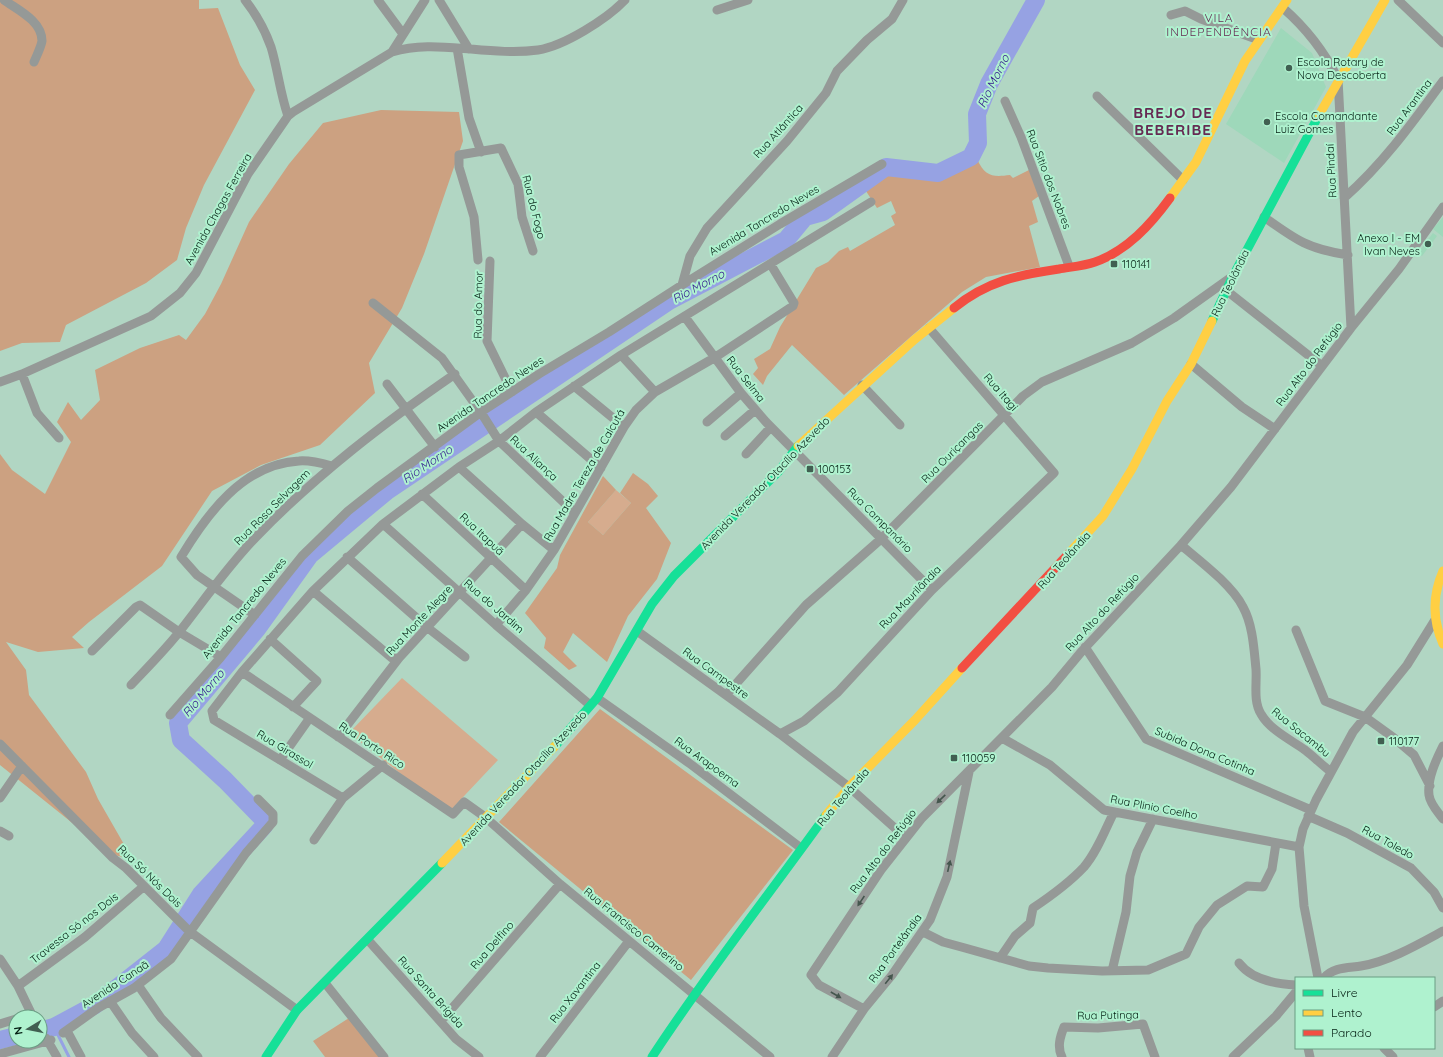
<svg xmlns="http://www.w3.org/2000/svg" width="1443" height="1057" font-family="Quicksand,sans-serif">
<style>
.built{fill:#9ed8ba}
.green{fill:#d6ac8e}
.forest{fill:#cca181}
.lines{fill:none;stroke-linecap:round;stroke-linejoin:round}
.stream{stroke:#96a2e3;stroke-width:3}
.river{stroke:#96a2e3;stroke-width:18}
.street{stroke:#959997;stroke-width:9}
.fast{stroke:#16e098;stroke-width:9}
.slow{stroke:#ffcf43;stroke-width:9}
.jam{stroke:#f24e42;stroke-width:9}
.oneway{fill:#45564e}
.poi-dot{fill:#415f51;stroke:#aff2cf;stroke-width:1.5}
.labels{text-anchor:middle;dominant-baseline:central;stroke-width:4;stroke-linejoin:round;paint-order:stroke}
.poi-label{font-size:11px;fill:#041f13;stroke:#aff2cf;text-anchor:start}
.street-label{font-size:11px;fill:#041f13;stroke:#aff2cf}
.neighbourhood-label{font-size:12px;letter-spacing:1px;fill:#662b53;stroke:#aff2cf}
.water-label{font-size:12px;font-style:italic;fill:#30148d;stroke:#aff2cf}
.district-label{font-size:15px;font-weight:bold;letter-spacing:1px;fill:#662b53;stroke:#aff2cf}
</style>
<rect width="100%" height="100%" fill="#b1d6c3"/>
<!-- built -->
<path class="built" d="M1281 28 1312 53 1326 87 1284 163 1226 124Z
M1443 217V237L1433 229Z
M1433 233 1437 236 1422 256 1418 253Z"/>
<!-- green -->
<path class="green" d="M616 490 631 503 603 535 588 522Z
M402 678 498 760 449 812 349 733Z"/>
<!-- forest -->
<path class="forest" d="M0 0H199V9L218 8 240 65 255 90 204 185 186 228 177 260 146 283 66 325 60 342 22 343 0 351Z
M381 110 459 112 463 141 424 254 402 308 369 363 375 393 320 445 261 465 212 491 162 566 89 622 72 637 84 648 38 652 6 642 26 670 29 695 86 772 98 799 133 860 111 854 0 765V454L12 470 45 494 71 442 57 422 68 402 81 420 100 400 95 370 140 348 179 335 186 340 205 314 221 284 249 222 289 164 323 123Z
M977 159C985 177 993 177 1010 175L1013 178 1029 170 1039 196 1032 201 1038 222 1029 226 1040 267 986 277 962 292 844 395 792 345 767 376 763 385 753 374 758 368 754 359 770 349 780 327 816 268 828 262 839 251 848 247 850 251 895 225 891 216 896 213 891 201 877 208 864 188 888 171 936 177Z
M633 473 648 484 658 496 646 508 671 543 657 579 628 616 607 662 573 633 563 652 577 666 569 670 544 648 546 638 525 613 557 568 560 555 603 476 616 490 588 522 603 535 631 503 620 493Z
M600 709 793 850 691 980 499 822Z
M349 1018 380 1057H325L313 1041Z"/>
<g class="lines">
<!-- stream -->
<path class="stream" d="M54 1027 69 1057"/>
<!-- river -->
<path class="river" d="M40 1031 54 1027 95 1005 166 949 201 894 264 826 265 821 225 780 181 740 178 723 257 629 310 555 387 491 669 301 786 240 805 217 823 212 886 167 938 173 971 157 978 143 977 114 989 84 1036 0
M0 1040 16 1036"/>
<!-- street -->
<path class="street" d="M4 0C18 10 42 21 42 41 41 47 37 55 34 62
M245 0C256 14 265 30 271 47 278 70 280 93 288 116
M378 0 403 34
M439 0 469 49
M1398 0 1443 43
M1283 8C1306 28 1324 51 1338 79L1351 328
M717 10 748 0
M1171 15 1185 11 1201 19 1259 40
M457 48 469 118 481 152
M392 52 425 0
M1097 96 1183 180
M1005 101 1021 137 1069 266
M1344 198C1383 164 1413 122 1443 81
M1264 217C1296 240 1308 249 1348 255
M478 260 474 217 459 167V155L501 148 518 184 522 217 533 251
M490 261 487 341 512 392
M682 285 690 256 707 228 787 141 826 93 837 71 867 40 892 19 903 0
M1222 287 1322 366
M373 303 442 358 482 414 499 441 575 513
M685 317 741 393 766 422 932 590
M621 355 655 392
M1191 364 1242 407 1275 429
M22 374 37 413 59 438
M0 382 22 374 151 316 180 293 196 273 248 174 288 116 293 112 392 52C418 44 444 47 471 49 493 51 516 53 538 50 564 46 607 19 625 0
M387 384 435 447
M862 385 900 425
M574 386 624 427
M536 412 601 468
M707 422 741 393
M725 436 755 410
M746 454 771 427
M459 467 522 524 554 550
M422 494 526 590
M383 524 496 625 590 705
M1181 545C1200 561 1232 585 1243 607 1253 625 1254 650 1256 669 1257 684 1253 701 1261 714 1270 730 1291 740 1305 750 1314 757 1322 765 1331 772
M347 557 428 628 465 657
M313 591 392 658H399
M255 615 197 575 181 557C207 514 243 464 299 461 310 460 321 463 332 466
M496 625 526 590 554 550 624 427 636 410 655 392 714 358 793 306 794 303 771 265
M1296 630 1325 701 1365 717 1394 738 1414 755 1430 786
M637 631 780 734 849 787 906 838
M270 639 317 681 293 707
M1085 647 1146 739 1311 810
M92 651 136 607 140 605 179 632 221 657
M242 672 453 814 464 802 485 817 560 884 770 1057
M131 685C148 667 165 650 180 631 205 599 228 566 256 537 316 475 384 423 455 374
M726 695 806 605 881 539 1023 396 1042 382 1132 343 1174 318 1233 276
M597 698 689 763 801 848
M170 715 221 657 302 556 348 511 377 488 481 412 539 374 609 332 682 285 780 224 882 164
M780 734 804 721 838 692 932 590 1054 473 929 328
M338 737 399 658 522 524
M1002 738 1050 765 1104 810 1299 847
M0 744 113 858 126 868 189 931 297 1010
M1443 746C1436 760 1427 779 1429 795 1430 804 1438 812 1443 819
M280 760 309 719
M0 798 22 766
M343 798 214 720 212 711 242 672 313 591 383 524 459 467 499 441 536 412 621 355 871 202
M1308 816 1347 833 1411 868 1434 892 1443 908
M0 831 9 836
M314 840 343 798 383 765
M923 932 943 942 965 948 1029 966 1048 968 1102 971 1148 970 1186 954 1199 927 1217 905 1247 886 1263 887 1272 869 1276 843
M368 940 456 1039 479 1057
M1000 958 1015 936 1030 923 1033 908C1051 896 1069 883 1084 867 1097 852 1105 830 1114 812
M0 959 18 986 32 1015
M1239 963C1252 980 1275 984 1296 985
M1112 971 1126 912 1130 876 1137 852 1153 819
M1318 978 1304 906 1299 847 1303 829 1316 800 1353 732 1407 665 1435 620
M1324 978C1333 967 1348 968 1361 966 1388 962 1419 944 1443 931
M325 983 384 1057
M138 985 161 1018 198 1057
M18 986 85 937 143 887
M110 1001 132 1033 154 1057
M1434 1007 1443 1001
M864 1009 819 985 811 975 881 870 922 818 1052 687 1082 651 1181 545 1231 487 1351 328 1399 269 1443 207
M441 1021 560 884
M0 1024 16 1019
M67 1031 81 1057
M63 1033 98 1008 134 988 171 959 246 853 273 822V814L258 799
M46 1038 57 1057
M1308 1048 1310 1057
M1384 1048 1393 1057
M0 1054 51 1040
M540 1057 629 941
M832 1057 864 1009 892 975 930 920 947 877 969 772
M1062 1057C1057 1047 1060 1037 1064 1027L1098 1028 1143 1024 1155 1057
M1233 1057 1276 1016 1296 992"/>
<!-- fast -->
<path class="fast" d="M1212 321 1233 276 1319 115
M555 746 597 698 652 604 674 576 779 471 798 446
M266 1057 297 1010 442 863
M652 1057C706 974 768 896 826 815"/>
<!-- slow -->
<path class="slow" d="M1319 115 1385 0
M1170 198 1196 162 1245 61 1287 0
M798 446 914 340 954 308
M1070 552 1103 516 1132 469 1167 401 1191 364 1212 321
M1443 571C1432 596 1432 619 1443 644
M826 815 849 787 915 720 962 668
M442 863 555 746"/>
<!-- jam -->
<path class="jam" d="M954 308C987 281 1018 275 1059 269 1070 267 1084 266 1095 262 1127 251 1151 224 1170 198
M962 668 1070 552"/>
</g>
<!-- one-way arrows -->
<defs><path id="oneway-solid" d="M-6-.8H1V-3.2L6.5 0L1 3.2V.8H-6Z"/></defs>
<g class="oneway">
<use href="#oneway-solid" transform="translate(941 799) rotate(136)"/>
<use href="#oneway-solid" transform="translate(949 866) rotate(-77)"/>
<use href="#oneway-solid" transform="translate(861 901) rotate(124)"/>
<use href="#oneway-solid" transform="translate(889 979) rotate(-51)"/>
<use href="#oneway-solid" transform="translate(836 995) rotate(30)"/>
</g>
<!-- markers -->
<g class="poi-dot">
<circle cx="1289" cy="68" r="4"/>
<circle cx="1267" cy="122" r="4"/>
<circle cx="1428" cy="244" r="4"/>
<rect x="1110" y="260" width="8" height="8" rx="2"/>
<rect x="806" y="465" width="8" height="8" rx="2"/>
<rect x="1377" y="737" width="8" height="8" rx="2"/>
<rect x="950" y="754" width="8" height="8" rx="2"/>
</g>
<g class="labels">
<!-- poi labels -->
<g class="poi-label">
<text x="1297" y="62">Escola Rotary de<tspan x="1297" dy="13">Nova Descoberta</tspan></text>
<text x="1275" y="116">Escola Comandante<tspan x="1275" dy="13">Luiz Gomes</tspan></text>
<text x="1420" y="238" text-anchor="end">Anexo I - EM<tspan x="1420" dy="13">Ivan Neves</tspan></text>
<text x="1122" y="264">110141</text>
<text x="818" y="469">100153</text>
<text x="1389" y="741">110177</text>
<text x="962" y="758">110059</text>
</g>
<!-- street labels -->
<g class="street-label">
<text transform="translate(1409 107) rotate(-53)">Rua Arantina</text>
<text transform="translate(778 131) rotate(-48)">Rua Atlântica</text>
<text transform="translate(1331 171) rotate(-93)">Rua Pindaí</text>
<text transform="translate(1049 179) rotate(69)">Rua Sitio dos Nobres</text>
<text transform="translate(534 207) rotate(76)">Rua do Fogo</text>
<text transform="translate(218 209) rotate(-61)">Avenida Chagas Ferreira</text>
<text transform="translate(764 220) rotate(-31)">Avenida Tancredo Neves</text>
<text transform="translate(1230 283) rotate(-64)">Rua Teolândia</text>
<text transform="translate(478 305) rotate(-89)">Rua do Amor</text>
<text transform="translate(1309 364) rotate(-53)">Rua Alto do Refúgio</text>
<text transform="translate(746 379) rotate(52)">Rua Selma</text>
<text transform="translate(1001 392) rotate(49)">Rua Itagi</text>
<text transform="translate(490 394) rotate(-34)">Avenida Tancredo Neves</text>
<text transform="translate(952 452) rotate(-45)">Rua Ouriçangas</text>
<text transform="translate(534 458) rotate(43)">Rua Aliança</text>
<text transform="translate(584 475) rotate(-60)">Rua Madre Tereza de Calcutá</text>
<text transform="translate(765 483) rotate(-46)">Avenida Vereador Otacílio Azevedo</text>
<text transform="translate(272 507) rotate(-45)">Rua Rosa Selvagem</text>
<text transform="translate(880 520) rotate(45)">Rua Campanário</text>
<text transform="translate(482 534) rotate(43)">Rua Itapuã</text>
<text transform="translate(1064 560) rotate(-48)">Rua Teolândia</text>
<text transform="translate(910 597) rotate(-46)">Rua Maurilândia</text>
<text transform="translate(494 606) rotate(41)">Rua do Jardim</text>
<text transform="translate(244 608) rotate(-51)">Avenida Tancredo Neves</text>
<text transform="translate(1102 612) rotate(-47)">Rua Alto do Refúgio</text>
<text transform="translate(419 620) rotate(-47)">Rua Monte Alegre</text>
<text transform="translate(716 673) rotate(36)">Rua Campestre</text>
<text transform="translate(1301 732) rotate(39)">Rua Sacambu</text>
<text transform="translate(372 745) rotate(33)">Rua Porto Rico</text>
<text transform="translate(285 749) rotate(31)">Rua Girassol</text>
<text transform="translate(1205 751) rotate(23)">Subida Dona Cotinha</text>
<text transform="translate(707 762) rotate(36)">Rua Arapoema</text>
<text transform="translate(523 778) rotate(-47)">Avenida Vereador Otacílio Azevedo</text>
<text transform="translate(843 797) rotate(-49)">Rua Teolândia</text>
<text transform="translate(1154 807) rotate(11)">Rua Plinio Coelho</text>
<text transform="translate(1388 842) rotate(29)">Rua Toledo</text>
<text transform="translate(883 851) rotate(-53)">Rua Alto do Refúgio</text>
<text transform="translate(150 876) rotate(44)">Rua Só Nós Dois</text>
<text transform="translate(74 928) rotate(-38)">Travessa Só nos Dois</text>
<text transform="translate(634 929) rotate(39)">Rua Francisco Camerino</text>
<text transform="translate(492 945) rotate(-49)">Rua Delfino</text>
<text transform="translate(895 948) rotate(-54)">Rua Portelândia</text>
<text transform="translate(115 984) rotate(-33)">Avenida Canaã</text>
<text transform="translate(431 992) rotate(48)">Rua Santa Brígida</text>
<text transform="translate(575 992) rotate(-52)">Rua Xavantina</text>
<text transform="translate(1108 1015) rotate(-1)">Rua Putinga</text>
</g>
<!-- neighbourhood labels -->
<g class="neighbourhood-label">
<text x="1219" y="17">VILA<tspan x="1219" dy="14">INDEPENDÊNCIA</tspan></text>
</g>
<!-- water labels -->
<g class="water-label">
<text transform="translate(993 81) rotate(-64)">Rio Morno</text>
<text transform="translate(698 286) rotate(-28)">Rio Morno</text>
<text transform="translate(427 464) rotate(-34)">Rio Morno</text>
<text transform="translate(203 693) rotate(-50)">Rio Morno</text>
</g>
<!-- district labels -->
<g class="district-label">
<text x="1173" y="112">BREJO DE<tspan x="1173" dy="17">BEBERIBE</tspan></text>
</g>
</g>
<!-- legend -->
<rect x="1295" y="977" width="140" height="72" fill="#aff2cf" stroke="#6b9e84"/>
<rect x="1303" y="990" width="20" height="6" fill="#16e098" stroke="#6b9e84"/>
<text x="1331" y="997" font-size="12" fill="#041f13">Livre</text>
<rect x="1303" y="1010" width="20" height="6" fill="#ffcf43" stroke="#6b9e84"/>
<text x="1331" y="1017" font-size="12" fill="#041f13">Lento</text>
<rect x="1303" y="1030" width="20" height="6" fill="#f24e42" stroke="#6b9e84"/>
<text x="1331" y="1037" font-size="12" fill="#041f13">Parado</text>
<!-- north arrow -->
<g transform="translate(28 1029) rotate(260)"><circle r="19" fill="#aff2cf" stroke="#6b9e84"/>
<path d="M0-3L7 15L0 10L-7 15Z" fill="#415f51"/>
<text y="-6" font-size="11" font-weight="bold" text-anchor="middle" fill="#041f13">N</text>
</g>
</svg>
